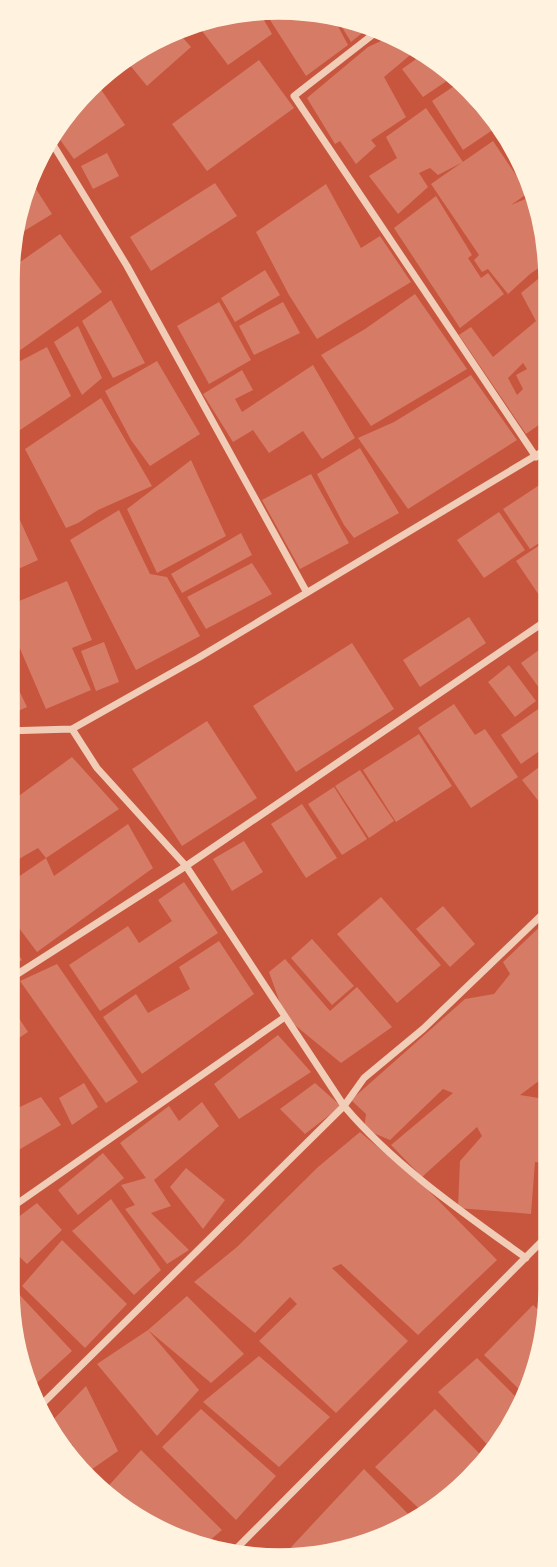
<svg xmlns="http://www.w3.org/2000/svg" width="557" height="1567" font-family="'Golos Text',sans-serif">
<style>
.building{fill:#d67c66;fill-rule:evenodd}
.lines{fill:none;stroke-linecap:round;stroke-linejoin:round}
.minor{stroke:#f1ccb7;stroke-width:7}
.rim{fill:none;stroke:#fff3e0;stroke-width:3.5}
</style>
<rect width="100%" height="100%" fill="#c8553d"/>
<!-- building -->
<path class="building" d="M243 8H257L272 34 228 65 196 23Z
M263 9 331 13 348 45 306 76Z
M334 14 350 15 372 25 351 42Z
M176 30 191 47 147 86 129 64 165 34Z
M394 35 430 51 457 74 423 97 402 69 419 57 415 51 384 77 406 117 371 140 376 146 356 164 340 141 335 144 307 98 368 47Z
M259 60 294 108 207 171 172 124Z
M463 80 494 129 463 150 432 101Z
M96 82 125 125 74 159 53 130 62 112Z
M426 108 463 162 438 175 430 168 419 173 428 187 398 214 369 176 397 158 386 137Z
M493 141 528 193 511 205 535 195 549 242V261L530 274 508 294 488 269 482 272 474 260 479 255 431 184Z
M107 153 119 176 93 189 81 166Z
M29 178 52 214 11 239 15 207Z
M215 183 237 216 151 271 130 237Z
M326 184 361 248 380 236 411 282 317 339 289 295 256 232Z
M436 196 472 255 468 258 481 278 488 273 504 294 460 328 394 228Z
M60 234 102 292 12 356 5 347 6 272Z
M265 270 280 295 235 322 221 298Z
M549 270 550 417 526 434 459 335 471 327 493 357 536 321 521 293ZM523 363 527 369 516 375 523 389 517 395 508 378Z
M415 294 467 369 371 426 321 355 365 329Z
M111 300 145 363 113 378 82 321Z
M219 302 251 360 209 384 177 326Z
M283 302 300 333 254 355 239 326Z
M78 326 102 378 82 395 54 342Z
M47 347 71 396 5 440V369Z
M157 361 200 434 150 466 131 440 105 391Z
M313 365 355 438 322 459 303 431 269 453 253 430 233 442 203 394 242 370 253 390 235 399 242 412Z
M471 375 517 440 408 509 358 438 394 422Z
M101 398 152 486 98 510 78 523 66 528 25 449Z
M360 448 399 513 354 538 344 525 317 474Z
M191 460 226 536 157 573 127 509Z
M550 469V487L541 475Z
M311 474 349 543 300 569 262 500Z
M544 482 550 490V536L530 549 503 509Z
M5 487 38 560 5 575Z
M119 510 150 574 167 577 200 636 136 670 70 540Z
M499 512 525 550 484 578 457 540Z
M241 533 252 555 182 593 171 574Z
M550 538V605L547 607 516 561Z
M252 563 272 594 206 629 187 597Z
M67 581 92 640 72 648 91 690 46 709 5 614V607Z
M469 617 486 643 420 687 403 660Z
M104 642 119 682 96 691 81 651Z
M550 642V703L521 663Z
M352 643 394 709 296 772 253 706Z
M5 661 27 707 5 717Z
M509 665 536 701 515 717 488 682Z
M454 704 475 735 485 729 518 777 471 808 418 728Z
M544 705 550 714 551 743 521 764 501 735Z
M207 721 257 798 182 846 132 769Z
M419 734 452 786 396 822 363 770Z
M72 757 119 809 46 858 38 848 5 867V806Z
M551 758V817L522 780Z
M360 770 394 821 369 838 335 786Z
M334 787 367 839 342 855 308 804Z
M302 804 337 858 306 878 271 824Z
M128 824 153 868 37 952 13 920 5 925V886L46 858 54 876Z
M244 841 263 872 232 891 213 859Z
M184 882 218 933 100 1011 69 965 128 926 139 943 172 921 158 900Z
M381 897 441 965 397 1003 337 934Z
M443 906 475 944 450 967 416 929Z
M551 916V1072L520 1095 551 1100V1164L535 1162 531 1214 458 1208 460 1161 482 1136 477 1127 422 1177 391 1145 453 1093 443 1089 390 1140 364 1129 366 1114 351 1100 465 999 494 994 510 974 503 962Z
M5 934 22 960 5 970Z
M312 939 354 986 332 1005 291 958Z
M219 941 254 994 142 1074 103 1017 136 994 148 1013 190 989 179 967Z
M285 959 330 1011 357 987 392 1027 341 1063 285 1017 269 972Z
M57 964 138 1082 106 1103 20 981Z
M7 1000 28 1032 5 1047V1001Z
M278 1035 311 1072 239 1119 214 1084Z
M84 1083 98 1107 72 1125 59 1098Z
M315 1083 341 1106 305 1134 280 1109Z
M41 1097 61 1125 5 1158V1114Z
M202 1102 219 1126 154 1180 171 1206 151 1213 189 1250 167 1264 125 1209 135 1205 121 1185 146 1178 120 1143 169 1106 179 1121Z
M360 1132 426 1188 497 1260 418 1335 341 1264 332 1268 408 1341 336 1413 259 1341 297 1304 290 1297 255 1333 194 1282 237 1247 318 1167Z
M103 1153 124 1178 78 1215 58 1190Z
M186 1168 225 1200 203 1229 170 1187Z
M111 1199 161 1270 134 1295 72 1231Z
M37 1203 62 1230 27 1264 5 1243V1227Z
M62 1240 127 1304 85 1348 22 1286Z
M552 1283V1288L549 1309 540 1296Z
M16 1291 72 1351 28 1391 20 1377 7 1300Z
M187 1296 244 1354 211 1383 148 1330Z
M533 1305 548 1319 542 1360 525 1395 484 1355Z
M148 1330 199 1390 157 1436 97 1364Z
M259 1356 330 1417 279 1467 203 1402Z
M477 1358 521 1402 496 1454 438 1392Z
M86 1386 118 1451 85 1474 72 1444 66 1456 48 1425Z
M201 1409 276 1476 236 1520 162 1447Z
M435 1409 488 1462 428 1517 375 1467Z
M141 1450 222 1530 203 1546 142 1525 102 1493Z
M364 1469 416 1522 332 1556 281 1558Z"/>
<g class="lines">
<!-- minor -->
<path class="minor" d="M380 29 294 96 536 457
M49 138 127 266 306 591
M72 729 97 768 186 866 344 1106C395 1166 462 1212 526 1258
M5 731 72 729 198 658 550 447
M5 982 186 866 550 618
M5 1212 285 1017
M38 1408 344 1106 364 1078 423 1029 551 906
M230 1555 552 1231"/>
</g>
<!-- crop -->
<path d="M0 0H557V1567H0ZM279 18H279A261 261 0 0 1 540 279V1289A261 261 0 0 1 279 1550H279A261 261 0 0 1 18 1289V279A261 261 0 0 1 279 18Z" fill="#fff3e0" fill-rule="evenodd"/>
<path class="rim" d="M279 18H279A261 261 0 0 1 540 279V1289A261 261 0 0 1 279 1550H279A261 261 0 0 1 18 1289V279A261 261 0 0 1 279 18Z"/>
</svg>
